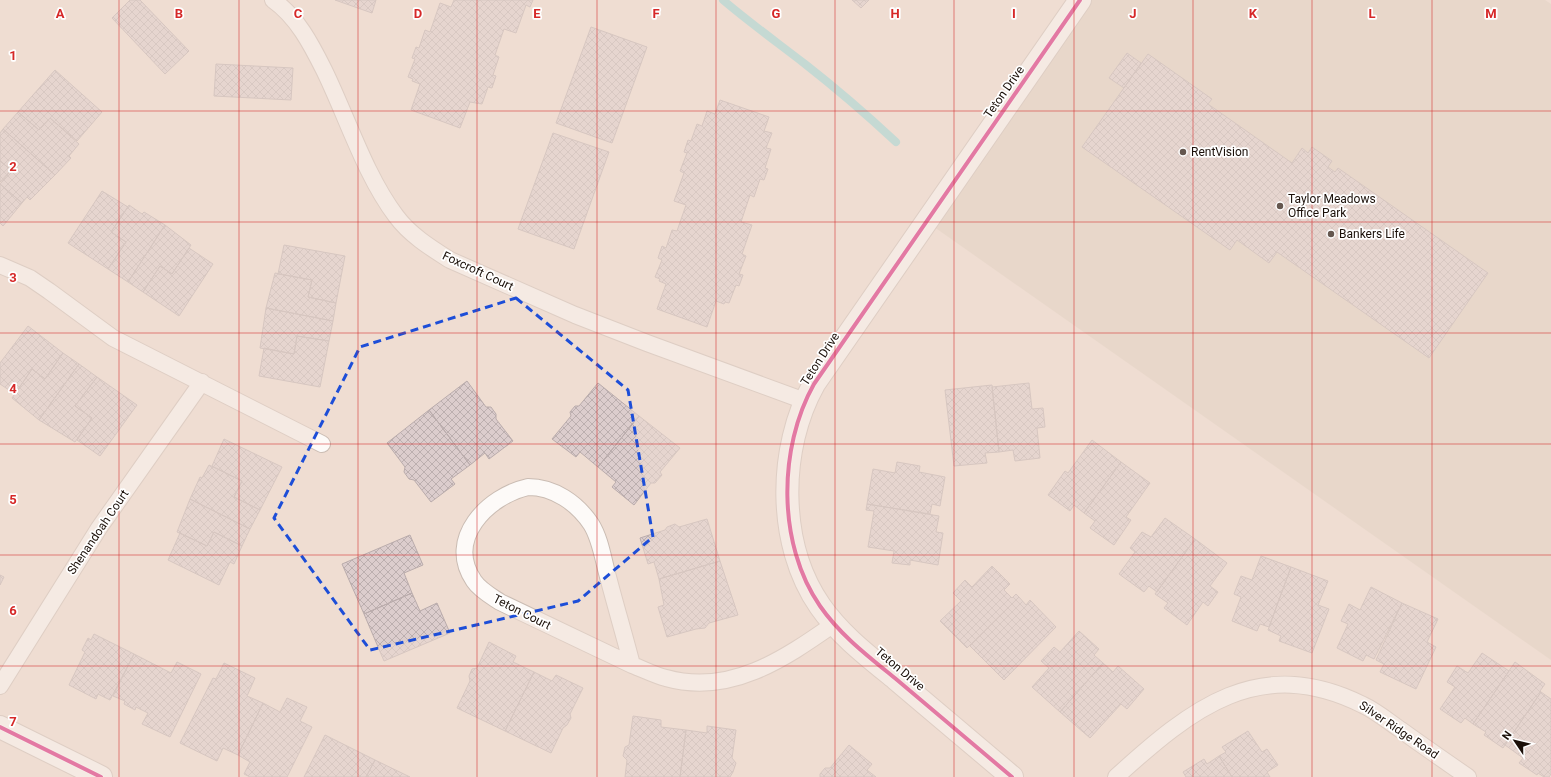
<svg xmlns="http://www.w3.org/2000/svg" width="1551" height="777" font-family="Roboto,sans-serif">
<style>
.commercial{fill:#e0d1c1}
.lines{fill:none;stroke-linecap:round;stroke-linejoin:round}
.stream{stroke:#93d5d5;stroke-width:8}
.building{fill:url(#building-cross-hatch);stroke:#baacac}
.service-casing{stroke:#cabcb3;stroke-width:18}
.minor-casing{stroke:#cabcb3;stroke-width:24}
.service{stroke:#fdfaf8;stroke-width:16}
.minor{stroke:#fdfaf8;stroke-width:22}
.cycleway-casing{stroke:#fff;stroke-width:6}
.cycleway{stroke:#d6006c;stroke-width:4}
.marked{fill:none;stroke:#1d4ed8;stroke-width:3;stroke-dasharray:8 5;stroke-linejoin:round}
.grid{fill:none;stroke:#d62828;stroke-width:1;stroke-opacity:0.55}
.poi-dot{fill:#65574f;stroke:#fff;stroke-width:1.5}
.labels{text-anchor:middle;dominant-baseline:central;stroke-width:3.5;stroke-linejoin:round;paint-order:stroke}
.street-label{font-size:12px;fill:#1a0f08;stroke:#fff}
.poi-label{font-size:12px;fill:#1a0f08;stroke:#fff;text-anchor:start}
.grid-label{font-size:13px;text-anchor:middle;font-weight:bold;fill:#d62828;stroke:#fff;stroke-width:3.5;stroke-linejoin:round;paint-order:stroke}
</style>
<defs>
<pattern id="building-cross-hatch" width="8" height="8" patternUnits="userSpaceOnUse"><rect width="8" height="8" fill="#dccdcd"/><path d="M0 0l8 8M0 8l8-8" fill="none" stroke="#bcafaf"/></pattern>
</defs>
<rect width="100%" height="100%" fill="#efddd2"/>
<!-- commercial -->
<path class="commercial" d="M1080 0H1545L1551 4V660L927 222Z"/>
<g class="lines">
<!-- stream -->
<path class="stream" d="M723 0C750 23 778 43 805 64 837 89 867 115 896 142"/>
</g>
<!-- building -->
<path class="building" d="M130 0H140L189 51 165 74 112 18Z
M335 0H376L372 13Z
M454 0H533L530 7 526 5 516 33 504 29 495 55 499 57 493 75 496 76 492 88 488 87 482 104 470 102 460 128 411 110 420 84 412 81 413 79 408 77 415 59 412 58 416 47 419 48 425 30 430 32 440 3 451 7Z
M852 0H869L861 8Z
M591 27 647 47 612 143 556 123Z
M1127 53 1141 63 1124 88 1109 78Z
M1148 54 1212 99 1208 104 1292 163 1302 148 1308 153 1312 147 1332 161 1328 167 1335 172 1338 168 1488 273 1429 358 1277 252 1269 263 1237 240 1230 250 1082 147Z
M216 64 293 68 291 100 214 96Z
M55 70 102 112 77 141 50 118 39 130 18 112Z
M720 100 769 117 764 131 772 133 766 148 771 149 765 168 768 169 764 180 760 179 754 197 750 195 741 222 752 225 742 254 746 256 739 274 743 275 739 286 736 285 729 303 725 302 724 304 716 301 707 327 657 309 666 284 659 281 660 279 655 277 662 260 658 258 662 246 666 248 672 230 677 231 686 205 674 201 684 173 680 171 687 153 684 152 688 140 691 141 697 124 702 126 707 111 715 114Z
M18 112 39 130 50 118 79 144 69 156 71 158 55 175 3 129Z
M3 129 55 175 30 200 27 197 22 203 0 184 11 170 0 161V133Z
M553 133 609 152 574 249 518 229Z
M0 161 11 170 0 182Z
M0 184 22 203 3 226 0 223Z
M102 191 128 207 111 232 126 242 108 269 68 243Z
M129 205 142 214 144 212 165 225 128 282 108 269 126 242 111 232Z
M165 225 191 245 172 274 160 266 143 292 128 282Z
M284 245 345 256 336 303 308 297 312 280 278 274Z
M189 248 213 264 179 316 143 292 160 266 172 274Z
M275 273 312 280 308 297 336 303 333 321 266 308Z
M266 308 333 321 329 341 297 336 294 354 260 348Z
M28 326 63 353 45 379 32 369 15 394 0 384V363Z
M297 336 329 341 320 387 259 376 264 348 294 354Z
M63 353 79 364 39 420 12 398 32 369 45 379Z
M79 364 97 377 75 406 92 418 75 442 39 420Z
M97 377 137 405 100 456 77 440 92 418 75 406Z
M467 381 486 407H491L496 414V419L513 441 489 459 485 453 470 465 429 410Z
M598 383 639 416 598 467 580 452 576 457 552 439 571 416 570 412 575 406H579Z
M1029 383 1032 409 1043 408 1045 427 1037 428 1040 458 1015 461 1013 450 999 452 992 387Z
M992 385 999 452 985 453 987 463 954 466 945 390Z
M429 410 470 465 451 479 455 484 431 502 414 480 409 479 404 472 405 467 387 443Z
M639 416 680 448 660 472 662 475 655 483H651L634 505 612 487 616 482 598 467Z
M224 439 282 467 260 510 234 497 242 481 212 466Z
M1092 440 1121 462 1084 513 1074 505 1070 511 1048 495 1065 471 1068 473Z
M897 462 920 466 919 472 945 477 940 506 932 504 930 514 867 504 873 469 895 473Z
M1121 462 1150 483 1126 517 1131 520 1114 545 1090 528 1095 521 1084 513Z
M209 465 242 481 234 497 260 510 250 529 190 499 200 477 202 478Z
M190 499 250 529 242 546 214 532 207 546 177 532Z
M867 504 939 516 936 532 943 533 938 565 910 560V565L892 563 894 551 868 547 874 511 866 510Z
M1165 518 1195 539 1157 592 1149 586 1144 592 1119 574 1135 552 1130 548 1142 532 1151 537Z
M707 519 720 561 659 579 654 562 648 564 640 538 665 530 667 527 675 524 679 527Z
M214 532 242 546 234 564 230 562 219 585 168 560 180 533 207 546Z
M410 535 423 565 404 573 412 593 364 614 342 564Z
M1195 539 1227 563 1210 586 1218 592 1208 606 1203 602 1187 625 1164 608 1168 603 1155 594Z
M1261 556 1291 567 1269 627 1260 624 1257 631 1232 621 1241 597 1234 594 1241 576 1252 580Z
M720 561 738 615 709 623 705 628 696 629 667 637 658 607 664 605 659 579Z
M992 566 1010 584 1004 590 1012 598 1016 594 1019 597 967 648 940 621 961 601 953 593 965 580 972 587Z
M1291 567 1328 581 1318 605 1329 609 1312 653 1279 641 1281 636 1268 630Z
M0 575 4 577 0 585Z
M1371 587 1402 603 1374 659 1366 655 1363 661 1337 648 1348 624 1341 621 1349 604 1360 610Z
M412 593 420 611 437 603 450 633 384 661 364 614Z
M1019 597 1026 605 1030 600 1056 627 1004 680 970 646Z
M1402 603 1438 619 1427 642 1436 647 1416 689 1380 672 1384 664 1376 660Z
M1079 631 1099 649 1094 655 1103 663 1060 712 1032 687 1049 668 1041 661 1054 647 1060 652Z
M94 634 134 654 110 700 98 694 96 699 69 685 85 652 82 650 88 638 91 640Z
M489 642 516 656 513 662 534 672 505 731 457 708 470 681 469 676 472 669 477 668Z
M1482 653 1509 671 1473 724 1465 718 1461 723 1440 709 1455 687 1447 682 1457 666 1468 673Z
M134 654 171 673 177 662 201 674 170 737 142 724 148 713 136 707 135 710 124 704 125 701 113 696Z
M1515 662 1545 684 1540 691 1541 692 1503 748 1484 735 1486 732 1473 724Z
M224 663 255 678 247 696 263 703 238 755 223 748 217 761 180 743 213 678 216 679Z
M1103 663 1113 672 1118 666 1144 689 1127 709 1121 704 1090 738 1060 712Z
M534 672 552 681 556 675 583 688 570 714 571 718 567 725 563 728 551 753 505 731Z
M1541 692 1551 699V774L1549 777H1544L1538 773 1537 775 1519 763 1523 758 1505 745Z
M287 698 307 707 300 721 312 727 287 777H250L244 774 250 762 238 755 263 703 280 712Z
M633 716 661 720V727L686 730 680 777H625L627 760 623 756 625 747 629 745Z
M707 726 736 730 732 758 736 763 733 772 730 777H680L686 730 707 733Z
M1248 731 1262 752 1267 749 1278 765 1267 772 1270 777H1232L1219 756 1226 752 1222 747Z
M325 735 375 760 366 777H304Z
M849 745 872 764 867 770 876 777H820V774L825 768H830Z
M1219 756 1232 777H1186L1183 772 1204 759 1207 764Z
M375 760 410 777H366Z"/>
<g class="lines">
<defs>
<path id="service" d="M273 0C297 17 311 44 324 70 347 117 365 175 396 216 410 235 431 248 450 260L575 315 647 343 805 401
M0 265 30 278 49 291 113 338 322 444
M528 487C554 487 577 503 591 524 600 538 603 558 607 573 615 604 624 634 632 665L500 602C491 596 480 590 474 581 445 539 488 496 528 487Z
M632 665C643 669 654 675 666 678 730 696 784 659 834 624
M0 686 99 528 202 382
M1116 777C1191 709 1259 653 1363 705 1376 711 1388 721 1401 730 1423 746 1445 761 1468 777"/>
<path id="minor" d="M0 727 101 777
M1012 777C973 744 935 712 896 679 869 657 840 635 820 606 777 544 778 448 814 384L1080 0"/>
</defs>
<!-- service casing -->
<use href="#service" class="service-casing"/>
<!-- minor casing -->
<use href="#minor" class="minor-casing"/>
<!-- service -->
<use href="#service" class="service"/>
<!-- minor -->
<use href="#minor" class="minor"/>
<defs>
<path id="cycleway" d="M0 727 101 777
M1012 777C973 744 935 712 896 679 869 657 840 635 820 606 777 544 778 448 814 384L1080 0"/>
</defs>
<!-- cycleway casing -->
<use href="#cycleway" class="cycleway-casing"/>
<!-- cycleway -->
<use href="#cycleway" class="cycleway"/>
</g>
<!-- marked area -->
<path d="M0 0H1551V777H0ZM516 298 628 390 653 537 578 601 370 650 274 518 360 347Z" fill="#efddd2" fill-opacity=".55" fill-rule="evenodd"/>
<path class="marked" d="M516 298 628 390 653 537 578 601 370 650 274 518 360 347Z"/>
<!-- grid -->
<path class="grid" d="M119 0V777M239 0V777M358 0V777M477 0V777M597 0V777M716 0V777M835 0V777M954 0V777M1074 0V777M1193 0V777M1312 0V777M1432 0V777M0 111H1551M0 222H1551M0 333H1551M0 444H1551M0 555H1551M0 666H1551"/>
<!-- markers -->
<g class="poi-dot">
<circle cx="1183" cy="152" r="4"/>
<circle cx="1280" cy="206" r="4"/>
<circle cx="1331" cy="234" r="4"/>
</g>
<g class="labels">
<!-- street labels -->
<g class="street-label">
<text transform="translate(1004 92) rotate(-55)">Teton Drive</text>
<text transform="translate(478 271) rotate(25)">Foxcroft Court</text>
<text transform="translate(820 359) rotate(-57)">Teton Drive</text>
<text transform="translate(98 532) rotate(-56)">Shenandoah Court</text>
<text transform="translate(522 612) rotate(27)">Teton Court</text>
<text transform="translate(900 669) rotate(40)">Teton Drive</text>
<text transform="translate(1399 730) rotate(34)">Silver Ridge Road</text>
</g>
<!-- poi labels -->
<g class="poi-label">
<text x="1191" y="152">RentVision</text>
<text x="1288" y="199">Taylor Meadows<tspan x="1288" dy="14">Office Park</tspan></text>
<text x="1339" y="234">Bankers Life</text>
</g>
</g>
<g class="grid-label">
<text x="60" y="18">A</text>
<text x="179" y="18">B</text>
<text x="298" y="18">C</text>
<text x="418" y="18">D</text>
<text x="537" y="18">E</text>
<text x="656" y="18">F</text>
<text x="776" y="18">G</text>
<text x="895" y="18">H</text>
<text x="1014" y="18">I</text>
<text x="1133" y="18">J</text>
<text x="1253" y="18">K</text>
<text x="1372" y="18">L</text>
<text x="1491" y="18">M</text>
<text x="13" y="60">1</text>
<text x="13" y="171">2</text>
<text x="13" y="282">3</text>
<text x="13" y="393">4</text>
<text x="13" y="504">5</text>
<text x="13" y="615">6</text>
<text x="13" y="726">7</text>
</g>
<!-- north arrow -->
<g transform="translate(1515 741) rotate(305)" stroke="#ffffff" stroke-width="3" paint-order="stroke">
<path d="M0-3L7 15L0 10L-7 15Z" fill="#1a0f08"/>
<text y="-6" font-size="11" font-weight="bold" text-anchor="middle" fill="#1a0f08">N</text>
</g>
</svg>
